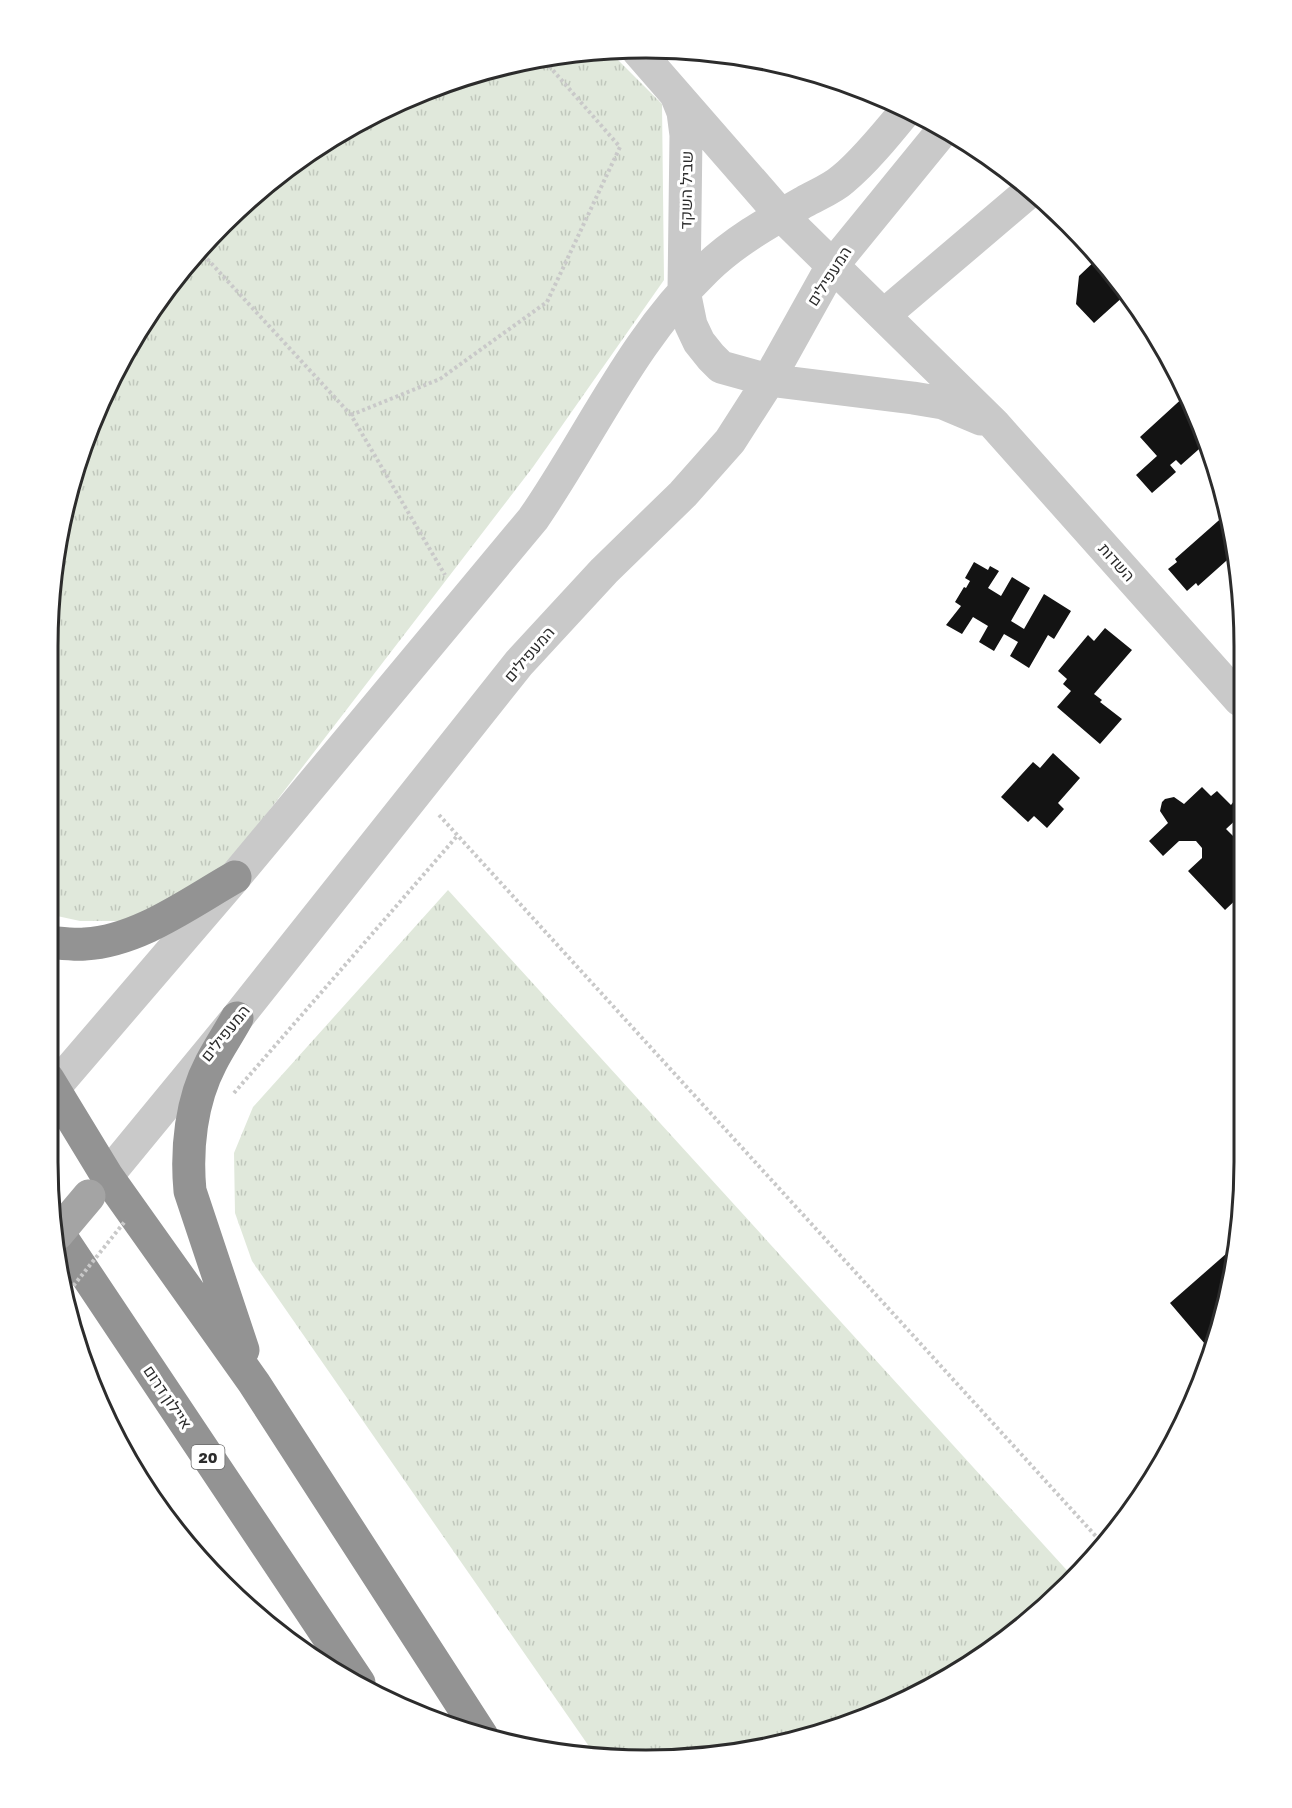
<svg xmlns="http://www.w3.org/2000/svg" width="1292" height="1808" font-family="'Golos Text',Heebo,sans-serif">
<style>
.grass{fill:url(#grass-tufts)}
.building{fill:#131313}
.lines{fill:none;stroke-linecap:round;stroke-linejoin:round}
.path{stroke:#c9c9c9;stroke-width:4;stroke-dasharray:3 3;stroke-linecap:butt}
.minor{stroke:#c9c9c9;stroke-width:33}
.highway{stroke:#939393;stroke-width:33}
.path-bridge{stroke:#c9c9c9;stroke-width:4;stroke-dasharray:3 3;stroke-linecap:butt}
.major-bridge{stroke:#a4a4a4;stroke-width:33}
.labels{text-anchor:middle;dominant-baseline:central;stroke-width:6;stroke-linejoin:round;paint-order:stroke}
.shield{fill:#fff;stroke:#6b6b6b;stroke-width:1.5}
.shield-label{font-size:15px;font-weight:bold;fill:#2c2c2c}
.street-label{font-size:16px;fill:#2c2c2c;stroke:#fff}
.rim{fill:none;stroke:#2c2c2c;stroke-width:3}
</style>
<defs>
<pattern id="grass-tufts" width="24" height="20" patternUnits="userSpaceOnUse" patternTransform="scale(1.5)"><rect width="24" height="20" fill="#e0e8db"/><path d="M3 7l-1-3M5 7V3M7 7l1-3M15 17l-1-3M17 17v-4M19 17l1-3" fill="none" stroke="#c0c7bc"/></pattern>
</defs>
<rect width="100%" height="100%" fill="#fff"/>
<!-- grass -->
<path class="grass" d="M610 52 662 104 664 280 533 467 228 864 167 904 123 921H80L48 914V646L60 529 93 417 128 347 196 252 252 196 347 128 454 80 568 53Z
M448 890 1073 1577 1040 1612 945 1680 875 1714 724 1755H595L252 1261 235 1213 234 1153 253 1107Z"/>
<!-- building -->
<path class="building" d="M1099 257 1125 295 1094 323 1076 304 1079 276Z
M1187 394 1207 442 1181 465 1176 460 1170 465 1176 472 1152 493 1136 475 1157 456 1140 437Z
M1226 514 1235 553 1198 586 1196 583 1187 591 1168 569 1177 562 1175 559Z
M974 562 988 570 990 566 999 571 988 588 1001 596 1012 577 1030 588 1011 621 1024 629 1044 594 1071 611 1054 639 1048 635 1029 668 1010 656 1018 642 1004 634 994 651 979 642 988 626 973 617 962 634 946 625 961 606 955 602 964 587 966 588 970 581 965 578Z
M1105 628 1132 650 1094 694 1102 700 1100 702 1122 719 1100 744 1057 707 1071 691 1063 684 1067 679 1058 671 1088 635 1094 641Z
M1053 753 1080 778 1058 803 1064 809 1047 828 1034 816 1028 822 1001 797 1033 762 1040 768Z
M1202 787 1211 796 1217 791 1231 805 1234 801 1240 808V816L1226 829 1234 837 1239 832 1240 833 1241 895 1225 910 1188 871 1202 858V848L1196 841H1179L1163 856 1149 841 1168 823 1160 811 1162 802 1165 799 1174 797 1184 804Z
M1235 1246 1224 1316 1211 1351 1170 1303Z"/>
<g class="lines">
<!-- path -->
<path class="path" d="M199 250 351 415 445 575
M351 415 440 379 547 302 620 147 543 59
M439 815 1103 1544
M234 1093 458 835"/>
<!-- minor -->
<path class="minor" d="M638 51 781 215 994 424 1240 700
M677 97 683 112 686 135 684 291 691 325 699 342 711 357 721 367 768 380 913 398 943 403 981 419
M884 315 1030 191
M54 1088 235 877 533 519C591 435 632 340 706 269 735 241 769 222 804 202 816 195 832 189 843 179 865 161 889 131 907 109
M107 1176 237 1018 519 663 604 571 683 494 730 441 764 388 832 266 943 130"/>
<!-- highway -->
<path class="highway" d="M48 942C60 943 73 945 85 944 139 941 189 903 235 877
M237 1018C229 1033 219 1047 211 1063 191 1101 186 1149 190 1191L243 1350
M48 1079 107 1176 254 1383 482 1736
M57 1231 359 1683"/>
<!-- path-bridge -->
<path class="path-bridge" d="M66 1295 126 1220"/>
<!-- major-bridge -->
<path class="major-bridge" d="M57 1234 89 1196"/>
</g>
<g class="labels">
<!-- shield labels -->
<rect class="shield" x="191.5" y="1445" width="33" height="24" rx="4.5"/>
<g class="shield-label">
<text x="208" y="1457">20</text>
</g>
<!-- street labels -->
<g class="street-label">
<text transform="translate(686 190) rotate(-89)">שביל השקד</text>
<text transform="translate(829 276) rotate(-57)">המעפילים</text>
<text transform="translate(1117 562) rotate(48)">השדות</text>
<text transform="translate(529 654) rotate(-49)">המעפילים</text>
<text transform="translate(225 1033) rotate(-51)">המעפילים</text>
<text transform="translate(168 1397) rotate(56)">איילון דרום</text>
</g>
</g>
<!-- crop -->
<path d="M0 0H1292V1808H0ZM646 58H646A588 588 0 0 1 1234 646V1162A588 588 0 0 1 646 1750H646A588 588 0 0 1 58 1162V646A588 588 0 0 1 646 58Z" fill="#fff" fill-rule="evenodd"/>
<path class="rim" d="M646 58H646A588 588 0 0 1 1234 646V1162A588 588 0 0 1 646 1750H646A588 588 0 0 1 58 1162V646A588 588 0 0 1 646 58Z"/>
</svg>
